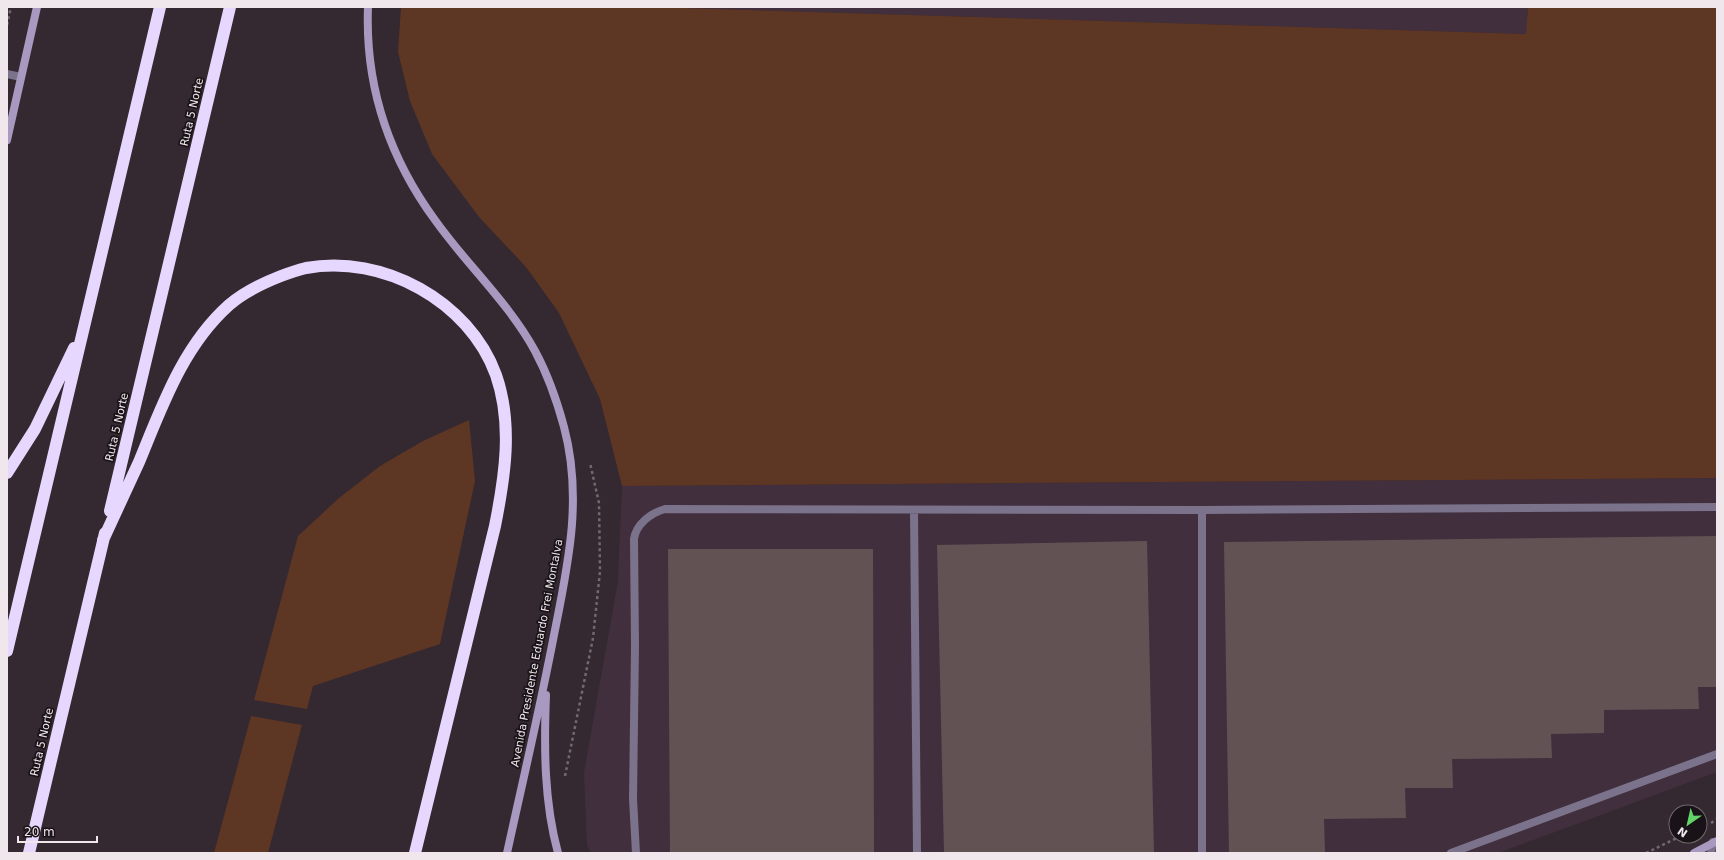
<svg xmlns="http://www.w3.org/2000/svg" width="1724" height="860" font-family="'DejaVu Sans',sans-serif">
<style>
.built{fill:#412f3d}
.green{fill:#5e3624}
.building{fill:#635254}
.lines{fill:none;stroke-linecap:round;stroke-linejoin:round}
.path{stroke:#736870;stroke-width:2.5;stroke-dasharray:3 3;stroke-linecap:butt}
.lane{stroke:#7b728b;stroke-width:8}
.street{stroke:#7b728b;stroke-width:8}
.secondary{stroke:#a799c0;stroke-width:8}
.highway{stroke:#e5d7fd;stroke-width:12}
.labels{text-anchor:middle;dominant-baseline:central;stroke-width:3.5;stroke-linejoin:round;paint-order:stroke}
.street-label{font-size:11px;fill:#efe7ec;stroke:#191317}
</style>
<rect width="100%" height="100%" fill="#342831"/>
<!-- built -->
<path class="built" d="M651 7H1528L1527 34Z
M1717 478V772L1498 853H591L587 846 584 772 618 581 622 486Z"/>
<!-- green -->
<path class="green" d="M401 7H651L1526 34 1528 7H1717V478L622 486 600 399 559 313 526 267 479 217 432 154 410 101 398 52Z
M469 420 475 481 440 644 313 686 307 709 254 700 298 536 339 498 380 466 423 441Z
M251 716 302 725 268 853H214Z"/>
<!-- building -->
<path class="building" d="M1717 536V687H1698L1699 709 1604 710V733L1551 734 1552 758 1452 759 1453 788H1405L1406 818 1324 819 1325 852 1229 853 1224 542Z
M1147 541 1154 853H944L937 545Z
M668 549H873L874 853H670Z"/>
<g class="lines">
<!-- path -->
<path class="path" d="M7 25 11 7
M565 776 593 638 600 571 599 503 590 463
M1711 823 1717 819
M1646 853 1681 836"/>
<!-- lane -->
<path class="lane" d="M914 510 917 853
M636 853 633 799 635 646 634 539C636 524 651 513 665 509L1202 510 1717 507
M1202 853V510
M1451 853 1717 754"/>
<!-- street -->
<path class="street" d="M7 74 21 77
M1711 853 1713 842"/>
<!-- secondary -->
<path class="secondary" d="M368 7C365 85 389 157 435 220 466 264 509 303 535 351 548 375 557 401 564 427 583 498 568 565 554 635 540 708 523 780 507 853
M7 140 37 7
M546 695C544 748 544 802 558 853
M1694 853 1717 841"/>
<!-- highway -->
<path class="highway" d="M7 473 35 429 74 348
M110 511 230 7
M103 540C115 514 127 488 139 462 162 406 183 346 229 305 244 292 263 283 281 276 289 273 298 270 306 268 383 254 469 301 496 375 513 424 505 476 495 526L415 853
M7 651 160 7
M29 853 105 533"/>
</g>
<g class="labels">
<!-- street labels -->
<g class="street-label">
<text transform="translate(192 112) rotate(-77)">Ruta 5 Norte</text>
<text transform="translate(117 427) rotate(-77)">Ruta 5 Norte</text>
<text transform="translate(537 653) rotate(-79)">Avenida Presidente Eduardo Frei Montalva</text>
<text transform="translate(42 742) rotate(-77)">Ruta 5 Norte</text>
</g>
</g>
<!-- border -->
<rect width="1724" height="860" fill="none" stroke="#efe7ec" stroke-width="16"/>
<!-- north arrow -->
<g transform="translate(1688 824) rotate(214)"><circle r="19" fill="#191317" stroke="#6f686c"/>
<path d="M0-3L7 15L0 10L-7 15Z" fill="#62d469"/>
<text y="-6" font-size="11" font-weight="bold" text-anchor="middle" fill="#efe7ec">N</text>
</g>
<!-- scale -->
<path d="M18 836v6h79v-6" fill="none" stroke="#efe7ec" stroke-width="2"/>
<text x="24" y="836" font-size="12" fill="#efe7ec" stroke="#191317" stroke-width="3" paint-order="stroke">20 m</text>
</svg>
